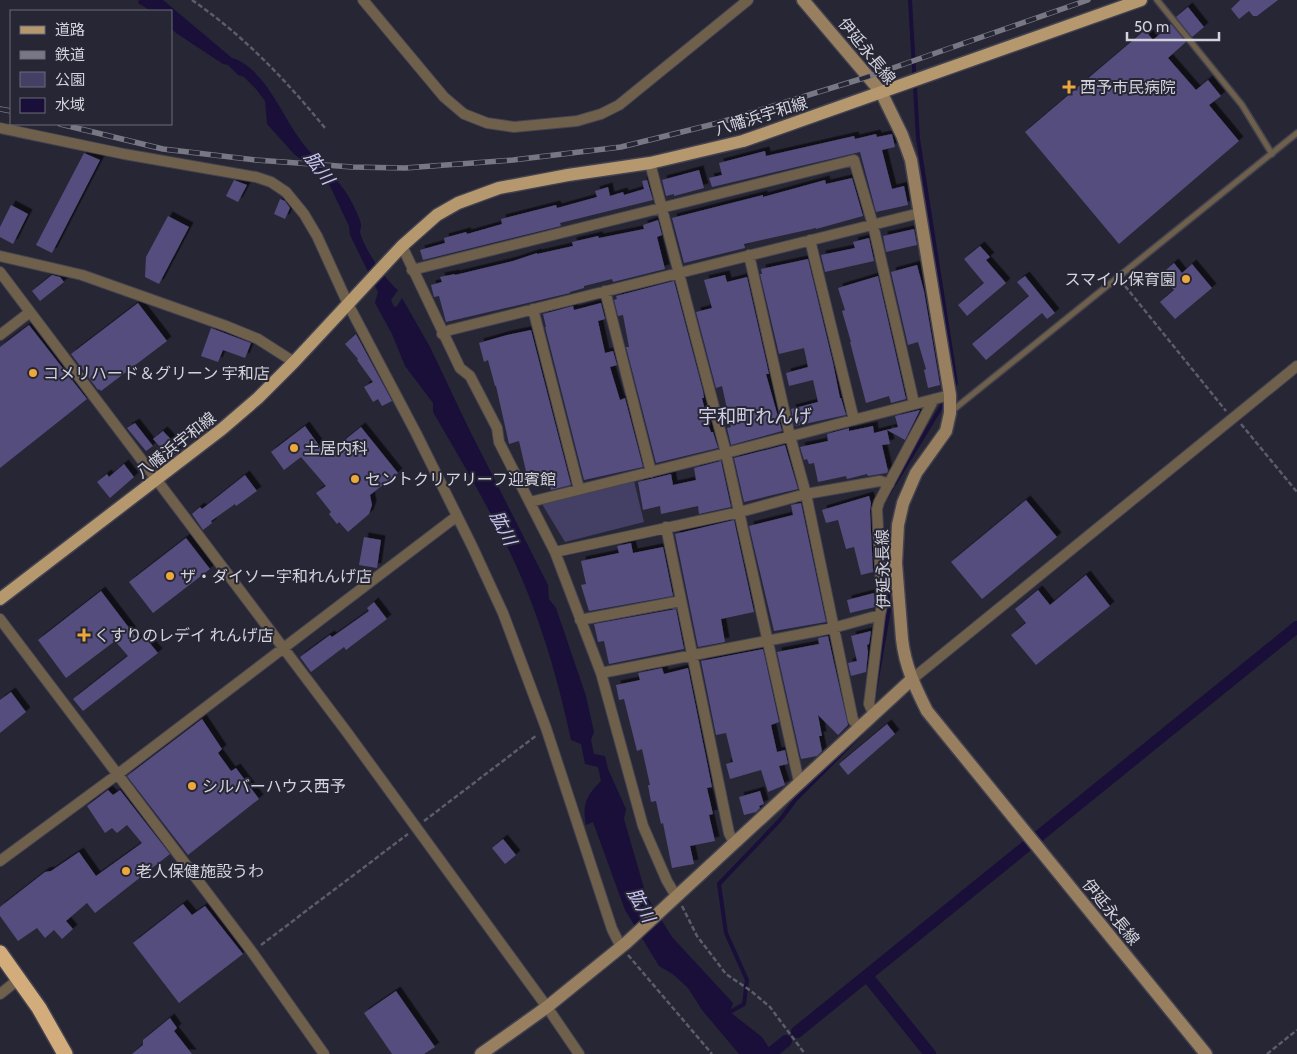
<svg xmlns="http://www.w3.org/2000/svg" width="1297" height="1054" font-family="Cabin,'Noto Sans JP',sans-serif">
<style>
.green{fill:#443f64}
.water{fill:#190f39}
.lines{fill:none;stroke-linecap:round;stroke-linejoin:round}
.stream{stroke:#190f39;stroke-width:4}
.canal{stroke:#190f39;stroke-width:12}
.building{fill:#544d7e;filter:url(#shadow)}
.lane-casing{stroke:#434250;stroke-width:8}
.street-casing{stroke:#434250;stroke-width:12}
.secondary-casing{stroke:#434250;stroke-width:15}
.primary-casing{stroke:#434250;stroke-width:15}
.highway-casing{stroke:#434250;stroke-width:18}
.path{stroke:#5d5c6a;stroke-width:2.5;stroke-dasharray:5 2.5;stroke-linecap:butt}
.lane{stroke:#6f604c;stroke-width:5}
.street{stroke:#6f604c;stroke-width:10}
.secondary{stroke:#977f60;stroke-width:12}
.primary{stroke:#b6986e;stroke-width:12}
.highway{stroke:#d2ad7b;stroke-width:15}
.rail-casing{stroke:#787784;stroke-width:5.5}
.rail{stroke:#272635;stroke-width:4;stroke-dasharray:11;stroke-linecap:butt}
.poi-dot{fill:#eda83b;stroke:#272635;stroke-width:2}
.labels{text-anchor:middle;dominant-baseline:central;stroke-width:4;stroke-linejoin:round;paint-order:stroke}
.street-label{font-size:16px;fill:#d3d3dd;stroke:#272635}
.poi-label{font-size:16px;fill:#d3d3dd;stroke:#272635;text-anchor:start}
.water-label{font-size:18px;font-style:italic;fill:#c9c4f3;stroke:#272635}
.quarter-label{font-size:19px;fill:#d1cfe4;stroke:#272635}
</style>
<defs>
<filter id="shadow"><feDropShadow dx="4.5" dy="-4.5" stdDeviation="0" flood-color="#0009"/></filter>
</defs>
<rect width="100%" height="100%" fill="#272635"/>
<!-- green -->
<path class="green" d="M634 481 644 522 565 542 542 504Z"/>
<!-- water -->
<path class="water" d="M139 0H163L232 58C263 67 281 113 299 138 312 157 332 172 345 191 349 196 361 219 361 225 361 229 360 229 360 232 363 247 386 281 398 290L391 300 394 307 397 306 402 298 430 347 468 427 548 585 549 599 556 608 586 696 594 732 591 740 594 754 605 756 608 769 626 809 624 819 646 895 672 937 733 1003 730 1012 762 1037 773 1054H739L702 1010 688 988 674 975 659 966 625 910 593 822 586 825C582 804 586 796 601 781L598 767 585 764 581 744 571 740C562 698 551 656 536 615 511 544 471 477 433 412V403L405 366 392 334 375 303 378 292 350 235 349 226 327 180 294 154 267 124 265 101 256 89 244 77 238 75 228 65 223 64 176 33 171 28V11H151L138 3Z"/>
<g class="lines">
<!-- stream -->
<path class="stream" d="M910 0 918 139 956 383 952 389
M886 498 946 399
M873 702 889 610 883 534
M730 1012 744 1004 747 980 726 933 719 884 780 820 796 799 861 734"/>
<!-- canal -->
<path class="canal" d="M867 976 930 1054
M797 1032 1297 627
M770 1054 786 1041"/>
</g>
<!-- building -->
<path class="building" d="M1240 0H1278L1257 16H1253L1249 11 1239 19 1231 9Z
M1188 7 1204 27 1192 37 1176 17Z
M1171 24 1186 42 1168 58 1196 90 1208 80 1221 96 1209 105 1239 141 1119 244 1025 132 1145 30 1153 40Z
M876 134 877 137 892 134 895 147 882 150 892 189 904 186 908 205 876 212 860 152 712 187 709 178 722 175 719 163 765 151 766 156 854 136 855 139Z
M84 153 100 160 52 253 36 245Z
M699 170 704 188 674 196V194L666 196 662 180Z
M852 178 863 216 816 229V228L744 244 745 248 684 263 672 218 763 195V197L825 180 826 184Z
M234 180 247 185 238 202 226 196Z
M647 180 653 200 560 223 561 226 423 260 420 250 445 243 444 238 466 232 467 234 502 224 501 219 556 205 557 208 597 197 595 191 608 187 610 196 623 192 624 195 644 189 642 181Z
M280 199 285 201 290 208 285 219 274 214Z
M11 205 28 214 13 244 0 237V227Z
M168 216 189 227 159 284 145 277 146 257Z
M658 220 662 235 657 237 665 269 613 282 612 279 584 286V288L570 292V293L446 322 439 296 434 297 431 285 442 282 440 277 455 274V275L513 261 537 253V254L573 246 572 242 598 236 599 238 644 229 643 225Z
M914 229 917 245 886 252 883 236Z
M869 238 874 261 825 272 821 255 855 248 853 242Z
M980 246 990 257 986 260 1006 283 967 316 958 305 984 283 964 259Z
M808 259 833 363 840 398H841L846 415 795 426 791 409 818 402 813 380 789 386 786 373 808 367 804 348 779 354 760 274H762L761 269Z
M1174 263 1182 273 1192 264 1212 288 1175 319 1160 302 1174 290 1169 284 1175 279 1166 270Z
M917 265 924 291 940 385 928 388 924 370 926 369 918 342 908 345 891 272Z
M52 275 60 277 64 282 40 301 32 291Z
M725 275 727 282 747 277 769 374H766L782 431 731 445 727 428 731 427 722 386 716 388 696 312 712 308 704 280Z
M878 276 906 399 891 403 889 396 866 403 850 342H851L842 311 845 310 838 288Z
M1025 276 1055 313 1047 319 1042 313 986 360 972 344 1029 296 1017 282Z
M674 281 703 391 704 398H702L709 427 711 432H713L718 448 656 463 626 347H629L623 315 618 316 614 300 617 299 616 296Z
M138 303 167 341 101 391 99 389 98 390 71 354Z
M601 303 605 319 598 321 605 353 613 351 617 365 610 367 620 400 625 398 643 467 584 480 545 327H546L543 314 573 306 574 310Z
M29 325 87 399 0 468V347Z
M211 328 251 343 245 358 223 350 218 362 201 356Z
M531 330 571 485 551 490 547 475 528 480 519 441 509 444 496 386H495L488 360 484 362 479 343 507 335Z
M356 334 392 401 382 406 378 399 373 402 364 387 373 382 357 360 358 359 345 344Z
M920 410 905 440 887 430 890 444 882 445 888 471 887 473 868 476 867 474 847 479 846 476 818 482 814 463 809 464 807 459 804 460 800 447 828 441 827 434 849 428V431L873 426 874 433 898 427 895 416Z
M135 423 153 446 146 451 127 428Z
M305 426 326 455 361 427 398 473 370 495 372 505 369 514 348 532 339 522 337 524 329 514 331 512 316 493 326 486 301 457 284 470 271 452Z
M163 431 180 449 170 458 153 439Z
M785 445 798 489 744 502 734 458Z
M721 461 731 507 699 514 698 506 661 514 660 506 643 510 638 482 671 474 673 485 696 480 694 468Z
M124 464 134 477 110 498 97 482 107 474 109 477Z
M245 475 257 491 236 506 235 504 211 521 212 523 203 530 192 514 200 507 202 509Z
M869 496 871 503 870 511 873 572 861 575 854 547 846 549 838 520 826 523 822 510Z
M1026 500 1057 537 982 599 951 562Z
M801 503 826 622 774 631 749 526 793 515 791 505Z
M734 520 754 612 721 619 725 642 698 647 675 534Z
M364 537 381 540 377 568 359 565Z
M186 538 210 569 153 613 129 582Z
M631 543 633 553 663 547 673 596 589 611 581 585 586 584 581 561 619 553 617 546Z
M1086 575 1110 606 1036 665 1011 635 1026 623 1015 609 1038 590 1050 605Z
M101 591 139 641 144 636 158 653 83 711 73 699 128 656 115 641 66 678 38 640Z
M874 593 875 607 850 613 847 600Z
M374 602 387 619 346 650 344 647 311 672 300 657 330 635 332 637 369 611 367 608Z
M676 609 684 649 609 664 604 641 598 642 594 624Z
M871 631 869 644 867 645 868 652 866 672 851 676 848 663 857 661 851 636Z
M828 636 848 725 838 735 818 715 822 736H819L822 751 817 756 801 759 777 652 819 644 818 638Z
M763 649 779 722 771 725 777 752 785 750 788 764 779 766 785 785 768 792 761 770 730 779 726 764 733 762 726 733 716 735 701 661Z
M662 668 664 674 688 668 712 787 707 788 713 814 709 815 715 841 690 846 694 864 672 868 663 823 661 824 656 801 651 802 648 785H650L642 749 637 751 624 699 619 700 616 685 640 680 638 673Z
M11 692 26 712 0 733V700Z
M202 719 222 749 218 753 231 771 236 768 259 799 188 855 127 776Z
M887 724 895 734 848 775 839 764Z
M108 790 113 795 120 790 170 854 95 913 87 903 66 921 73 929 62 939 54 930 45 938 37 928 18 941 0 916V907L45 872 51 871 79 852 96 876 142 843 127 825 117 833 112 828 105 833 87 806Z
M760 791 764 804 759 806 760 808 756 812 744 815 739 797Z
M503 839 516 855 505 864 492 848Z
M183 904 192 915 205 906 243 954 179 1003 133 943Z
M396 991 435 1047 424 1054H392L364 1013Z
M170 1018 177 1028 174 1031 192 1054H132L143 1045V1040Z"/>
<g class="lines">
<defs>
<path id="lane" d="M1157 0 1242 105 1272 154
M953 410 1297 133"/>
<path id="street" d="M363 0 444 97 464 114 487 123 514 127 577 121 601 114 619 105 748 0
M0 128 124 154 256 177 271 182 286 192 304 214 317 236 348 304 416 433 472 546 503 613 546 728 612 929 621 947
M650 163 726 453 799 782
M810 240 854 420
M402 246 460 368 470 376 497 428 499 442 555 552 601 673 643 826 667 881 676 896
M0 256 82 275 226 326 258 339 294 362
M412 270 854 160 873 225 914 403
M0 272 346 731 547 1007 579 1054
M605 291 651 472
M533 309 579 489
M442 334 450 330 920 213
M0 335 30 312
M530 502 726 453 950 395
M666 527 729 833 734 843
M555 552 740 512 806 494 790 436 749 255
M880 615 882 605 877 509 879 502 934 399
M0 619 252 952 324 1054
M580 620 681 601
M601 673 833 628 880 615 869 704 873 713
M911 680 1297 366
M859 727 853 720 806 494 880 481 889 484
M0 861 118 774 457 516
M0 994 19 979"/>
<path id="secondary" d="M803 0 881 92 902 135 911 160 950 395V413L946 431 916 473 903 503 898 525 896 563 902 639C905 666 915 687 927 711L1206 1054
M481 1054 547 1007 626 943 911 680"/>
<path id="primary" d="M0 599 222 429 258 398 294 362 402 246 437 215 458 203 499 188 568 175 650 163 743 141 1141 0"/>
<path id="highway" d="M0 953 39 1008 65 1054"/>
</defs>
<!-- lane casing -->
<use href="#lane" class="lane-casing"/>
<!-- street casing -->
<use href="#street" class="street-casing"/>
<!-- secondary casing -->
<use href="#secondary" class="secondary-casing"/>
<!-- primary casing -->
<use href="#primary" class="primary-casing"/>
<!-- highway casing -->
<use href="#highway" class="highway-casing"/>
<!-- path -->
<path class="path" d="M192 0C243 35 286 80 325 128
M1125 286 1226 411
M1241 424 1297 492
M424 821 537 735
M682 906 697 936 726 974 751 991 770 1007 805 1054
M261 945 408 834
M628 955 712 1054
M1267 1054 1297 1030"/>
<!-- lane -->
<use href="#lane" class="lane"/>
<!-- street -->
<use href="#street" class="street"/>
<!-- secondary -->
<use href="#secondary" class="secondary"/>
<!-- primary -->
<use href="#primary" class="primary"/>
<!-- highway -->
<use href="#highway" class="highway"/>
<defs>
<path id="rail" d="M0 109 11 111
M60 124 163 149 256 160 352 167 405 168 513 160 621 147 718 123 867 77 1088 0"/>
</defs>
<!-- rail casing -->
<use href="#rail" class="rail-casing"/>
<!-- rail -->
<use href="#rail" class="rail"/>
</g>
<!-- markers -->
<g class="poi-dot">
<path d="M1066.5 79.5h5v5h5v5h-5v5h-5v-5h-5v-5h5z"/>
<circle cx="1186" cy="279" r="5"/>
<circle cx="33" cy="373" r="5"/>
<circle cx="294" cy="448" r="5"/>
<circle cx="355" cy="479" r="5"/>
<circle cx="170" cy="576" r="5"/>
<path d="M81.5 627.5h5v5h5v5h-5v5h-5v-5h-5v-5h5z"/>
<circle cx="192" cy="786" r="5"/>
<circle cx="126" cy="871" r="5"/>
</g>
<g class="labels">
<!-- street labels -->
<g class="street-label">
<text transform="translate(867 51) rotate(51)">伊延永長線</text>
<text transform="translate(761 116) rotate(-17)">八幡浜宇和線</text>
<text transform="translate(176 445) rotate(-38)">八幡浜宇和線</text>
<text transform="translate(883 569) rotate(-91)">伊延永長線</text>
<text transform="translate(1111 912) rotate(51)">伊延永長線</text>
</g>
<!-- poi labels -->
<g class="poi-label">
<text x="1080" y="87">西予市民病院</text>
<text x="1176" y="279" text-anchor="end">スマイル保育園</text>
<text x="43" y="373">コメリハード＆グリーン 宇和店</text>
<text x="304" y="448">土居内科</text>
<text x="365" y="479">セントクリアリーフ迎賓館</text>
<text x="180" y="576">ザ・ダイソー宇和れんげ店</text>
<text x="94" y="635">くすりのレデイ れんげ店</text>
<text x="202" y="786">シルバーハウス西予</text>
<text x="136" y="871">老人保健施設うわ</text>
</g>
<!-- water labels -->
<g class="water-label">
<text transform="translate(319 168) rotate(54)">肱川</text>
<text transform="translate(503 528) rotate(63)">肱川</text>
<text transform="translate(641 905) rotate(61)">肱川</text>
</g>
<!-- quarter labels -->
<g class="quarter-label">
<text x="755" y="416">宇和町れんげ</text>
</g>
</g>
<!-- legend -->
<rect x="10" y="10" width="162" height="115" fill="#272635" stroke="#6c6b78"/>
<rect x="20" y="26" width="25" height="8" fill="#b6986e" stroke="#6c6b78"/>
<text x="55" y="35" font-size="15" fill="#d3d3dd">道路</text>
<rect x="20" y="51" width="25" height="8" fill="#787784" stroke="#6c6b78"/>
<text x="55" y="60" font-size="15" fill="#d3d3dd">鉄道</text>
<rect x="20" y="72" width="25" height="15" fill="#443f64" stroke="#6c6b78"/>
<text x="55" y="85" font-size="15" fill="#d3d3dd">公園</text>
<rect x="20" y="98" width="25" height="15" fill="#190f39" stroke="#6c6b78"/>
<text x="55" y="110" font-size="15" fill="#d3d3dd">水域</text>
<!-- scale -->
<path d="M1127 32v8h92v-8" fill="none" stroke="#d3d3dd" stroke-width="2.5"/>
<text x="1134" y="32" font-size="15" fill="#d3d3dd" stroke="#272635" stroke-width="4" paint-order="stroke">50 m</text>
</svg>
